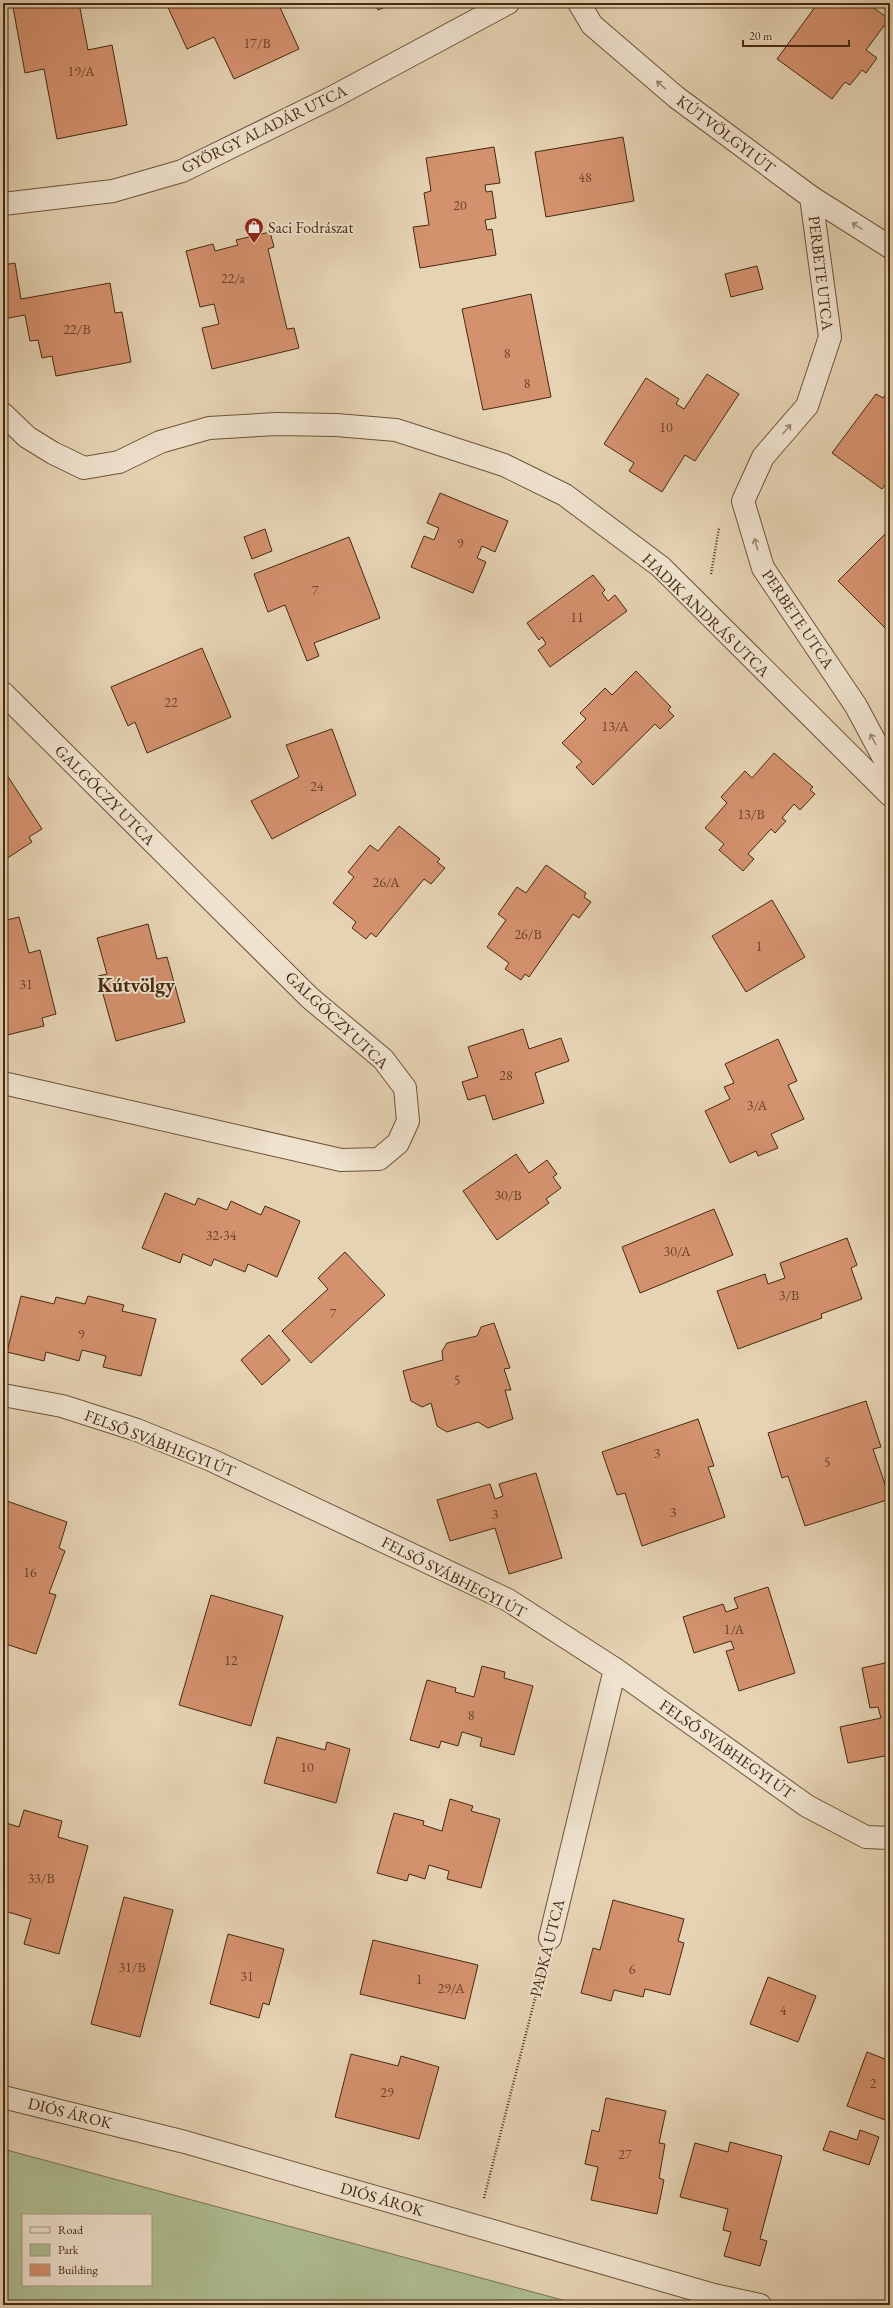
<svg xmlns="http://www.w3.org/2000/svg" width="893" height="2308" font-family="'EB Garamond',serif">
<style>
.green{fill:#aebe92;stroke:#7a7450;fill-rule:evenodd}
.building{fill:#d4916e;stroke:#452a0f}
.lines{fill:none;stroke-linecap:round;stroke-linejoin:round}
.minor-casing{stroke:#6d5438;stroke-width:24}
.tertiary-casing{stroke:#6d5438;stroke-width:24}
.path{stroke:#452a0f;stroke-width:2.5;stroke-dasharray:1 2;stroke-linecap:butt}
.minor{stroke:#efe2ce;stroke-width:22}
.tertiary{stroke:#efe2ce;stroke-width:22}
.oneway{stroke:#9a866e}
.labels{text-anchor:middle;dominant-baseline:central;stroke-width:4;stroke-linejoin:round;paint-order:stroke}
.number-label{font-size:14px;fill:#694427}
.street-label{font-size:16px;fill:#452a0f;stroke:#efe2ce}
.poi-label{font-size:16px;fill:#452a0f;stroke:#efe2ce;text-anchor:start}
.district-label{font-size:20px;font-weight:bold;fill:#452a0f;stroke:#efe2ce}
</style>
<rect width="100%" height="100%" fill="#e6d3b4"/>
<filter id="stains"><feTurbulence type="fractalNoise" baseFrequency=".005" numOctaves="4"/><feColorMatrix values="0 0 0 0 .2 0 0 0 0 .09 0 0 0 0 .02 0 0 0 .5 -.17"/></filter>
<radialGradient id="worn" r=".72"><stop offset=".6" stop-color="#630" stop-opacity="0"/><stop offset="1" stop-color="#630" stop-opacity=".3"/></radialGradient>
<!-- green -->
<path class="green" d="M3 2149 581 2305H3ZM23 2215H151V2285H23Z"/>
<!-- building -->
<path class="building" d="M31 3H79L88 50 112 45 127 125 57 139 44 69 25 73 13 7Z
M166 3H278L299 49 234 79 214 37 187 49Z
M375 3H394L378 10Z
M818 3H867L889 19 866 50 877 58 866 73 862 70 850 85 845 82 832 99 777 59Z
M623 137 634 201 546 217 535 152Z
M494 147 500 183 485 185 486 192 492 191 496 218 485 220 487 230 492 229 496 255 420 268 413 227 429 225 424 193 431 191 426 158Z
M270 232 274 247 268 249 287 329 294 328 299 348 212 369 202 328 219 324 214 304 200 307 186 251 213 244 215 251 238 245 236 240Z
M15 263 21 299 110 283 115 313 122 312 131 362 56 376 52 356 42 358 38 340 30 341 25 315 3 319V265Z
M757 266 763 289 731 297 725 274Z
M531 294 551 397 483 410 462 309Z
M707 374 739 394 695 461 685 455 662 492 629 471 634 463 604 444 646 378 679 399 676 404 684 409Z
M890 388V478L882 489 832 453 876 394 883 398Z
M440 493 508 521 495 552 482 546 477 558 486 562 473 593 411 567 424 536 434 540 439 528 427 523Z
M265 529 272 551 252 559 244 537Z
M887 532 890 536V633L838 581Z
M349 537 380 618 314 643 319 656 307 661 285 605 268 612 254 574Z
M593 575 605 590 602 593 608 601 615 595 627 611 550 667 538 650 546 644 542 637 539 640 527 623Z
M202 648 231 717 147 753 135 722 128 726 111 687Z
M636 671 671 707 668 710 674 716 660 729 655 724 593 785 576 767 582 762 562 743 586 719 580 713 605 688 612 695Z
M332 729 356 795 272 839 251 801 299 777 286 745Z
M774 753 813 787 810 790 815 794 800 810 794 804 782 818 786 821 775 833 771 829 748 854 754 859 743 871 719 850 724 844 705 828 727 803 721 797 745 771 752 778Z
M3 769 42 829 29 837 32 842 3 861Z
M399 826 440 859 437 862 445 868 431 884 424 879 376 937 371 933 366 939 352 928 356 922 333 903 354 877 348 872 370 845 378 851Z
M546 865 586 893 584 897 591 902 579 918 573 914 529 977 525 974 521 980 505 969 509 963 487 947 506 920 498 914 517 887 526 893Z
M772 900 805 957 746 992 712 936Z
M19 917 29 953 40 950 56 1014 42 1018 44 1026 3 1036V921Z
M148 924 157 959 167 957 185 1022 116 1041 98 976 107 974 97 938Z
M523 1029 529 1049 561 1038 569 1061 535 1073 544 1103 493 1120 485 1095 468 1100 462 1082 478 1077 468 1047Z
M778 1039 797 1081 788 1085 804 1119 771 1134 778 1148 758 1156 756 1151 730 1163 705 1111 730 1099 724 1087 734 1083 725 1064Z
M516 1154 529 1173 547 1160 557 1174 553 1177 561 1188 546 1199 549 1203 497 1240 463 1191Z
M165 1193 195 1205 198 1198 227 1210 231 1201 261 1215 265 1206 300 1221 277 1277 248 1264 245 1272 214 1259 211 1266 183 1254 180 1263 142 1248Z
M714 1209 733 1255 640 1293 622 1247Z
M847 1238 857 1265 851 1268 862 1299 821 1314 822 1318 738 1349 717 1291 765 1274 768 1284 785 1278 780 1263Z
M345 1252 385 1295 311 1363 282 1331 328 1289 318 1278Z
M21 1296 54 1304 56 1297 85 1304 88 1296 124 1305 122 1311 156 1319 141 1376 103 1367 106 1356 82 1350 79 1361 46 1352 44 1361 7 1352Z
M494 1323 510 1368 504 1369 511 1390H505L513 1419 488 1428 478 1422 447 1432 437 1426 431 1403 422 1407 411 1401 403 1371 443 1360 442 1351 447 1343 477 1336 481 1327Z
M269 1335 290 1360 262 1385 241 1360Z
M866 1401 881 1447 873 1449 890 1499 805 1526 788 1476 782 1478 768 1433Z
M698 1419 714 1466 708 1467 725 1517 642 1546 625 1493 617 1495 602 1452Z
M536 1473 562 1558 509 1574 495 1528 450 1541 437 1500 490 1484 495 1499 503 1496 499 1484Z
M4 1500 67 1522 59 1548 65 1551 49 1593 56 1595 36 1654 3 1643Z
M768 1587 795 1673 739 1691 726 1651 734 1649 731 1641 694 1653 683 1617 723 1604 726 1612 738 1608 734 1598Z
M211 1595 283 1616 251 1726 179 1705Z
M890 1662V1755L848 1763 840 1727 881 1718 878 1707 870 1708 862 1668Z
M482 1666 505 1672 504 1678 533 1686 514 1755 480 1746 482 1738 462 1732 458 1746 441 1741 439 1748 410 1740 427 1680 456 1688 455 1692 474 1697Z
M277 1737 325 1750 327 1742 350 1749 336 1803 264 1783Z
M450 1799 473 1806 471 1811 500 1819 481 1888 447 1879 449 1871 429 1865 425 1879 409 1874 407 1881 377 1873 394 1813 424 1821 423 1825 442 1831Z
M24 1810 62 1821 58 1837 88 1846 59 1954 24 1944 31 1919 5 1911 3 1919V1822L19 1827Z
M124 1897 173 1910 140 2037 91 2024Z
M613 1900 684 1919 678 1941 684 1943 670 1995 645 1989 643 1997 614 1990 611 2001 581 1993 593 1948 600 1950Z
M228 1934 284 1949 269 2005 263 2003 259 2018 210 2004Z
M373 1940 478 1965 465 2019 360 1994Z
M768 1977 816 1996 798 2042 750 2024Z
M867 2052 890 2061V2114L888 2121 847 2106Z
M351 2054 398 2066 401 2056 439 2067 419 2139 335 2117Z
M606 2098 666 2111 659 2143 665 2144 659 2178 664 2180 657 2214 591 2200 598 2167 585 2164 592 2130 599 2132Z
M860 2130 879 2137 869 2165 823 2150 830 2131 857 2140Z
M730 2142 782 2156 760 2239 767 2241 760 2266 724 2256 731 2232 723 2230 728 2209 680 2197 695 2143 728 2152Z"/>
<g class="lines">
<defs>
<path id="minor" d="M811 197 830 337 807 406 763 457 743 501 763 568 856 706 888 766 890 774
M3 204 113 191 182 171 333 97 508 3
M3 414 27 437 53 453 84 468 119 462 160 442 209 428 277 424 336 425 396 430 504 465 565 495 661 567 890 795
M3 693 310 998 383 1059 405 1088 408 1121 398 1143 379 1159 341 1160 3 1083
M3 1395 62 1406 137 1430 211 1460 508 1600 615 1669 807 1806 866 1837 890 1838
M550 1938 615 1669
M3 2097 185 2142 714 2295 760 2305"/>
<path id="tertiary" d="M579 3 592 25 676 97 811 197 890 247"/>
</defs>
<!-- minor casing -->
<use href="#minor" class="minor-casing"/>
<!-- tertiary casing -->
<use href="#tertiary" class="tertiary-casing"/>
<!-- path -->
<path class="path" d="M711 574 719 528
M484 2198 543 1967"/>
<!-- minor -->
<use href="#minor" class="minor"/>
<!-- tertiary -->
<use href="#tertiary" class="tertiary"/>
</g>
<!-- one-way arrows -->
<defs><path id="oneway-shaft" d="M-6 0H5M1.5-3L5.5 0L1.5 3" fill="none" stroke-width="1.6" stroke-linecap="round" stroke-linejoin="round"/></defs>
<g class="oneway">
<use href="#oneway-shaft" transform="translate(661 85) rotate(-139)"/>
<use href="#oneway-shaft" transform="translate(857 226) rotate(-148)"/>
<use href="#oneway-shaft" transform="translate(787 429) rotate(-49)"/>
<use href="#oneway-shaft" transform="translate(756 544) rotate(-106)"/>
<use href="#oneway-shaft" transform="translate(873 739) rotate(-118)"/>
</g>
<!-- icons -->
<defs>
<symbol id="shop-pin" viewBox="-11 -11 22 30"><path d="M0 17L-7.5 6A9.5 9.5 0 1 1 7.5 6Z" fill="#8f2418" stroke="#efe2ce"/><path d="M-5-2.5h2.3a2.7 3.5 0 0 1 5.4 0H5L5.5 6h-11ZM-1.5-2.5h3a1.5 2.3 0 0 0-3 0Z" fill="#fff"/></symbol>
</defs>
<g fill-rule="evenodd">
<use href="#shop-pin" x="243" y="216" width="22" height="30"/>
</g>
<g class="labels">
<!-- number labels -->
<g class="number-label">
<text x="257" y="43">17/B</text>
<text x="81" y="71">19/A</text>
<text x="585" y="177">48</text>
<text x="460" y="205">20</text>
<text x="233" y="278">22/a</text>
<text x="77" y="329">22/B</text>
<text x="507" y="353">8</text>
<text x="527" y="383">8</text>
<text x="666" y="427">10</text>
<text x="460" y="543">9</text>
<text x="315" y="590">7</text>
<text x="577" y="617">11</text>
<text x="171" y="702">22</text>
<text x="615" y="726">13/A</text>
<text x="317" y="786">24</text>
<text x="751" y="814">13/B</text>
<text x="386" y="882">26/A</text>
<text x="528" y="934">26/B</text>
<text x="759" y="946">1</text>
<text x="26" y="984">31</text>
<text x="506" y="1075">28</text>
<text x="757" y="1105">3/A</text>
<text x="508" y="1195">30/B</text>
<text x="221" y="1235">32-34</text>
<text x="677" y="1251">30/A</text>
<text x="789" y="1295">3/B</text>
<text x="333" y="1313">7</text>
<text x="81" y="1334">9</text>
<text x="457" y="1380">5</text>
<text x="657" y="1453">3</text>
<text x="827" y="1462">5</text>
<text x="673" y="1512">3</text>
<text x="495" y="1514">3</text>
<text x="30" y="1572">16</text>
<text x="734" y="1629">1/A</text>
<text x="231" y="1660">12</text>
<text x="471" y="1715">8</text>
<text x="307" y="1767">10</text>
<text x="41" y="1878">33/B</text>
<text x="132" y="1967">31/B</text>
<text x="632" y="1969">6</text>
<text x="247" y="1976">31</text>
<text x="419" y="1979">1</text>
<text x="451" y="1988">29/A</text>
<text x="783" y="2010">4</text>
<text x="873" y="2083">2</text>
<text x="387" y="2092">29</text>
<text x="625" y="2154">27</text>
</g>
<!-- street labels -->
<g class="street-label">
<text transform="translate(264 129) rotate(-26)">GYÖRGY ALADÁR UTCA</text>
<text transform="translate(726 134) rotate(37)">KÚTVÖLGYI ÚT</text>
<text transform="translate(821 273) rotate(83)">PERBETE UTCA</text>
<text transform="translate(706 615) rotate(44)">HADIK ANDRÁS UTCA</text>
<text transform="translate(798 619) rotate(56)">PERBETE UTCA</text>
<text transform="translate(105 795) rotate(45)">GALGÓCZY UTCA</text>
<text transform="translate(337 1020) rotate(43)">GALGÓCZY UTCA</text>
<text transform="translate(160 1443) rotate(21)">FELSŐ SVÁBHEGYI ÚT</text>
<text transform="translate(454 1577) rotate(27)">FELSŐ SVÁBHEGYI ÚT</text>
<text transform="translate(727 1749) rotate(35)">FELSŐ SVÁBHEGYI ÚT</text>
<text transform="translate(547 1948) rotate(-76)">PADKA UTCA</text>
<text transform="translate(70 2113) rotate(14)">DIÓS ÁROK</text>
<text transform="translate(382 2199) rotate(16)">DIÓS ÁROK</text>
</g>
<!-- poi labels -->
<g class="poi-label">
<text x="268" y="227">Saci Fodrászat</text>
</g>
<!-- district labels -->
<g class="district-label">
<text x="136" y="985">Kútvölgy</text>
</g>
</g>
<!-- margin -->
<rect width="893" height="2308" fill="none" stroke="#e6d3b4" stroke-width="16"/>
<rect x="4" y="4" width="885" height="2300" fill="none" stroke="#452a0f" stroke-width="2"/>
<rect x="8" y="8" width="877" height="2292" fill="none" stroke="#452a0f"/>
<!-- legend -->
<rect x="22" y="2214" width="130" height="72" fill="#efe2ce" stroke="#ab9882"/>
<rect x="30" y="2227" width="20" height="6" fill="#efe2ce" stroke="#ab9882"/>
<text x="58" y="2234" font-size="12" fill="#452a0f">Road</text>
<rect x="30" y="2244" width="20" height="12" fill="#aebe92" stroke="#ab9882"/>
<text x="58" y="2254" font-size="12" fill="#452a0f">Park</text>
<rect x="30" y="2264" width="20" height="12" fill="#d4916e" stroke="#ab9882"/>
<text x="58" y="2274" font-size="12" fill="#452a0f">Building</text>
<!-- scale -->
<path d="M743 40v6h106v-6" fill="none" stroke="#452a0f" stroke-width="2"/>
<text x="749" y="40" font-size="12" fill="#452a0f" stroke="#efe2ce" stroke-width="3" paint-order="stroke">20 m</text>
<rect width="100%" height="100%" filter="url(#stains)"/>
<rect width="100%" height="100%" fill="url(#worn)"/>
</svg>
